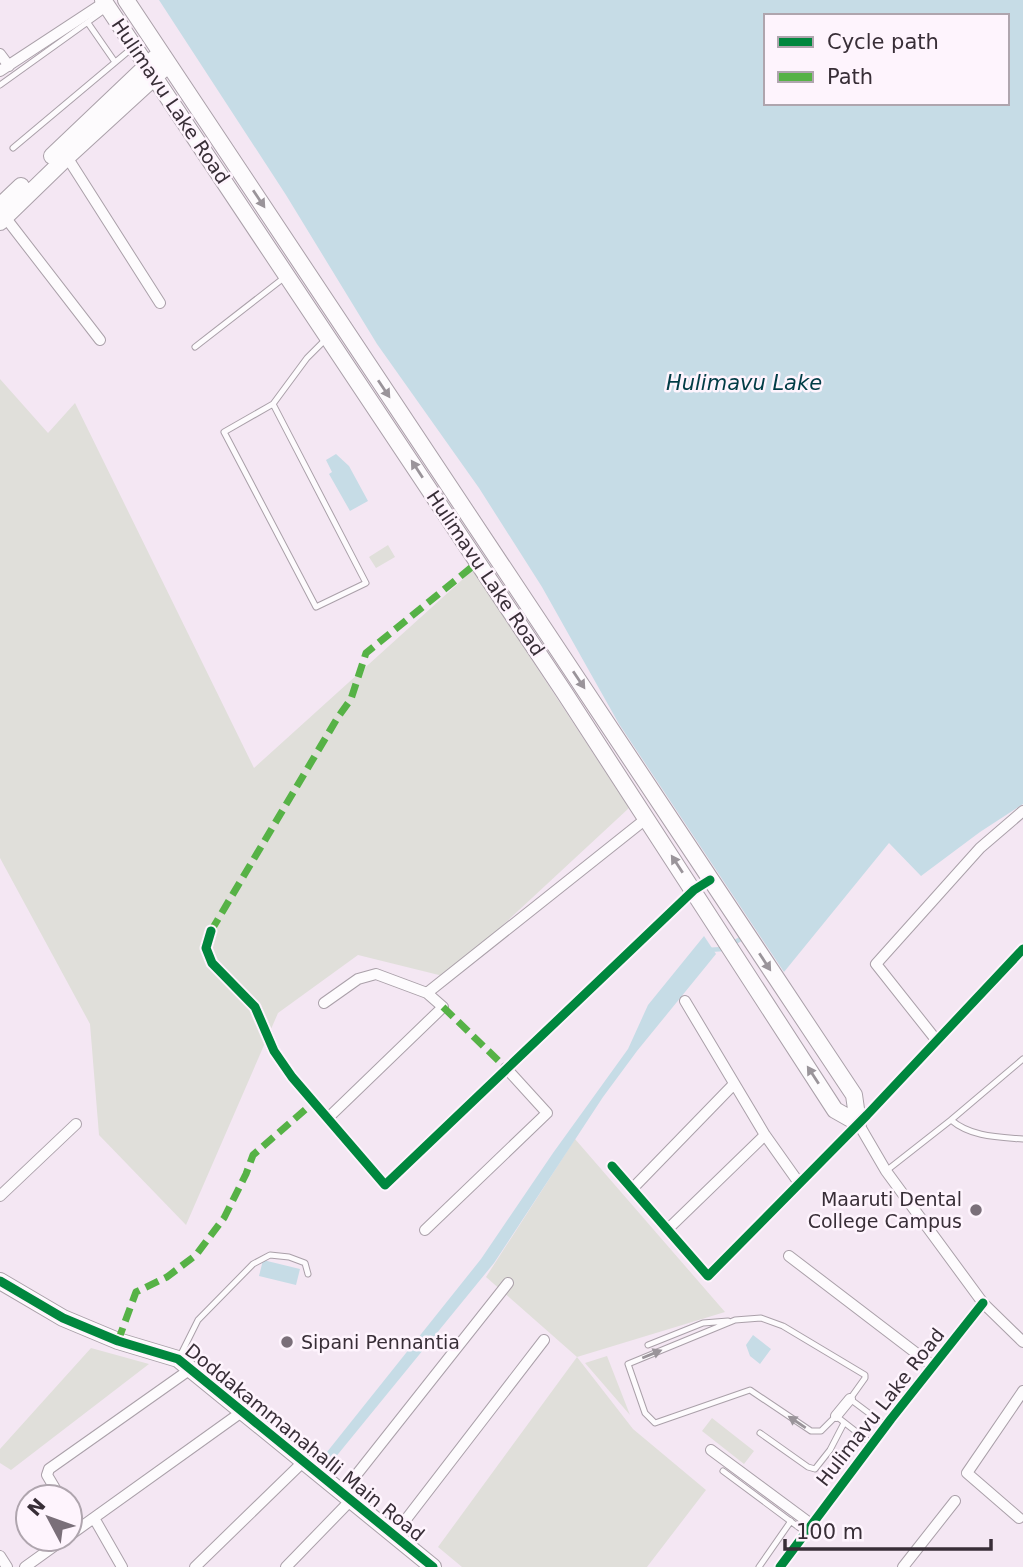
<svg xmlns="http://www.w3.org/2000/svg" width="1023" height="1567" font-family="'DejaVu Sans',sans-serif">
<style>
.green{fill:#e0dfda}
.water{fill:#c6dce6;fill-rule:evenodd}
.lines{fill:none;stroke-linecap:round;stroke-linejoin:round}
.stream{stroke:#c6dce6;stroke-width:4.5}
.lane-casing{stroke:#aaa0a9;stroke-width:7}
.street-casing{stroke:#aaa0a9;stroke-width:12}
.secondary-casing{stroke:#aaa0a9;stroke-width:18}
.lane{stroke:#fdfbfd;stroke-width:5}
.street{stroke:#fdfbfd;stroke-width:10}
.secondary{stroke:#fdfbfd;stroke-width:16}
.quiet{stroke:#56b246;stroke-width:7;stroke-dasharray:14 7;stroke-linecap:butt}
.cycleway-casing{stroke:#fef4fd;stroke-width:13}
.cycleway{stroke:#00873e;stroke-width:9}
.oneway{fill:#9a949a}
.poi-dot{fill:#7a6f79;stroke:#fef4fd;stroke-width:2.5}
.labels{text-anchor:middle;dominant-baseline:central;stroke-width:5;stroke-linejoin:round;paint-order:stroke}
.street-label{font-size:19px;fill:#382e37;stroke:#fef4fd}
.poi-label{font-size:19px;fill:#382e37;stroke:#fef4fd;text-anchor:end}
.water-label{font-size:21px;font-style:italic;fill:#013c46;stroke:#fef4fd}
</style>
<rect width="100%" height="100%" fill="#f4e7f3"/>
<!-- green -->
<path class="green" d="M0 379 48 433 75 403 254 768 473 570 629 808 447 977 358 955 278 1013 186 1225 99 1135 90 1024 0 858Z
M388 545 395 557 376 568 369 557Z
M575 1139 725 1312 577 1357 633 1429 706 1490 647 1567H462L438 1547 577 1357 486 1277Z
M91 1348 149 1364 11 1470 0 1463V1449Z
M607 1356 630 1415 585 1363Z
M712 1418 754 1451 744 1464 702 1431Z"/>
<!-- water -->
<path class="water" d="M159 0H1023V804L980 832 921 876 889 843 784 972 619 724 542 587 479 488 377 344 286 195ZM766 16H1007V103H766Z
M336 454 349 466 368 501 350 511 329 474 332 472 326 460Z
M704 936 716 954 637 1051 603 1097 494 1263 330 1464 323 1457 481 1259 553 1153 628 1049 648 1005Z
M263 1260 300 1269 296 1285 259 1276Z
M753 1335 771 1349 760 1364 750 1356 746 1345Z"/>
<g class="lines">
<!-- stream -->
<path class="stream" d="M707 950 723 949 744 937"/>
<defs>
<path id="lane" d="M88 23 115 62
M0 85 106 9
M13 148 131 49
M195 347 285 277
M273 404 366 583 316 607 224 432 273 404 307 358 326 339
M951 1120 1023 1059
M886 1171 951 1120C971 1137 998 1137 1023 1139
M648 1345 703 1323 728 1321
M180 1356 198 1320 253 1264 270 1255 289 1257 305 1263 308 1274
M760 1433 808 1467 815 1469 830 1450 844 1423
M872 1444 836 1416 821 1431H811L750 1390 655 1423 645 1413 628 1364 735 1320 761 1318 783 1326 865 1375V1378L850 1399 886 1426
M723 1471 805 1532
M759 1567 791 1521"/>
<path id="street" d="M0 54 9 66
M0 71 105 2
M67 157 160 303
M5 217 100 340
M211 931 206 948 212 963 255 1007 274 1051 292 1077 385 1185 694 890 710 880
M427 993 647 818
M685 1001 765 1135 799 1183
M324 1003 358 979 376 974 427 993 443 1007 328 1118
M937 1041 876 964 980 848 1023 811
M858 1123 886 1171 983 1303 1023 1342
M612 1166 708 1276 867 1115 1023 949
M633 1188 734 1084
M0 1196 76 1124
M668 1229 765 1135
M425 1230 547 1113 506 1068
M789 1256 933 1366
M836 1416 850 1399
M711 1450 811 1524
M342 1493 508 1283
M60 1497 47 1475 49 1469 192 1368
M70 1513 79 1528
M94 1518 122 1567
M1019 1518 967 1473 1023 1391
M70 1535 243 1411
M394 1535 544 1340
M0 1556 7 1567
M25 1567 64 1539
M195 1567 305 1460
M286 1567 351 1500
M780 1567 891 1419 983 1303
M903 1567 955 1501"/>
<path id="secondary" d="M103 0 564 692 835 1110 858 1123
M126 0 854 1095 858 1123
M52 156 155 58
M0 206 21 186
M0 222 67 157 162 70
M0 1281 63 1318 118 1341 178 1359 433 1567"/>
</defs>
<!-- lane casing -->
<use href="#lane" class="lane-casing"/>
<!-- street casing -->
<use href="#street" class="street-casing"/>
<!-- secondary casing -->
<use href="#secondary" class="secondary-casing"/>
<!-- lane -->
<use href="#lane" class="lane"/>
<!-- street -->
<use href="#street" class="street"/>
<!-- secondary -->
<use href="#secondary" class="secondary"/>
<!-- quiet -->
<path class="quiet" d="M211 931 338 717 351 699 366 653 478 562
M443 1007 506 1068
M118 1341 136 1292 167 1277 196 1255 224 1218 246 1174 253 1155 314 1102"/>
<defs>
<path id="cycleway" d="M211 931 206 948 212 963 255 1007 274 1051 292 1077 385 1185 694 890 710 880
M612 1166 708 1276 867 1115 1023 949
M0 1281 63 1318 118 1341 178 1359 433 1567
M780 1567 891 1419 983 1303"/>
</defs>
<!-- cycleway casing -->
<use href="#cycleway" class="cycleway-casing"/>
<!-- cycleway -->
<use href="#cycleway" class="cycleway"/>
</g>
<!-- one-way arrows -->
<defs><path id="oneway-solid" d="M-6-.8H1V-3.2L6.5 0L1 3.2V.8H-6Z" transform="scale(1.75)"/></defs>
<g class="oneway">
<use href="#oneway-solid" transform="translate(259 199) rotate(56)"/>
<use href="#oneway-solid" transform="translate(384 389) rotate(56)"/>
<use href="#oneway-solid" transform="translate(417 469) rotate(-123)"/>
<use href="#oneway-solid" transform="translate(579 680) rotate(56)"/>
<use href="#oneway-solid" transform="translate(677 864) rotate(-123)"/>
<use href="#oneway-solid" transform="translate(765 962) rotate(57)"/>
<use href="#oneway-solid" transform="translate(813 1075) rotate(-123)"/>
<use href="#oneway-solid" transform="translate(652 1354) rotate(-22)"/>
<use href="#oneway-solid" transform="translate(797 1422) rotate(-146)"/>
</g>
<!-- markers -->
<g class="poi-dot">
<circle cx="976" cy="1210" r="7"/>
<circle cx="287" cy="1342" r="7"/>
</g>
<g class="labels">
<!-- street labels -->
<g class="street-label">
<text transform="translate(171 101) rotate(56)">Hulimavu Lake Road</text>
<text transform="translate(486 573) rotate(56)">Hulimavu Lake Road</text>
<text transform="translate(880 1407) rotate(-52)">Hulimavu Lake Road</text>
<text transform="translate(305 1442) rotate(39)">Doddakammanahalli Main Road</text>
</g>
<!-- poi labels -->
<g class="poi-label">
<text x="962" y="1199">Maaruti Dental<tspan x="962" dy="22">College Campus</tspan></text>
<text x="301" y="1342" text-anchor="start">Sipani Pennantia</text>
</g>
<!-- water labels -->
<g class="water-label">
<text x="744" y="383">Hulimavu Lake</text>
</g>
</g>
<!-- legend -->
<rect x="764" y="14" width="245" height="91" fill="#fef4fd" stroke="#afa5ae" stroke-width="2"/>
<rect x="778" y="37" width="35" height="10" fill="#00873e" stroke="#afa5ae" stroke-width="2"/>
<text x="827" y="49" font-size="21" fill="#382e37">Cycle path</text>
<rect x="778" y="72" width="35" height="10" fill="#56b246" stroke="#afa5ae" stroke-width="2"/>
<text x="827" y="84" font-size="21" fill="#382e37">Path</text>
<!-- north arrow -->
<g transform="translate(49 1518) rotate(311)"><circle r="33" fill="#fef4fd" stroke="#afa5ae" stroke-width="2"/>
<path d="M0-5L12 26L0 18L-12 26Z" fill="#7a6f79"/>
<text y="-10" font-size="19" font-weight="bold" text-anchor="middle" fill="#382e37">N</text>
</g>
<!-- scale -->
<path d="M785 1539v10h206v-10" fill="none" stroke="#382e37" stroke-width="3.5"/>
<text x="796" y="1539" font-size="21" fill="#382e37" stroke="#fef4fd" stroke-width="5" paint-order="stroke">100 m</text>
</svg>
